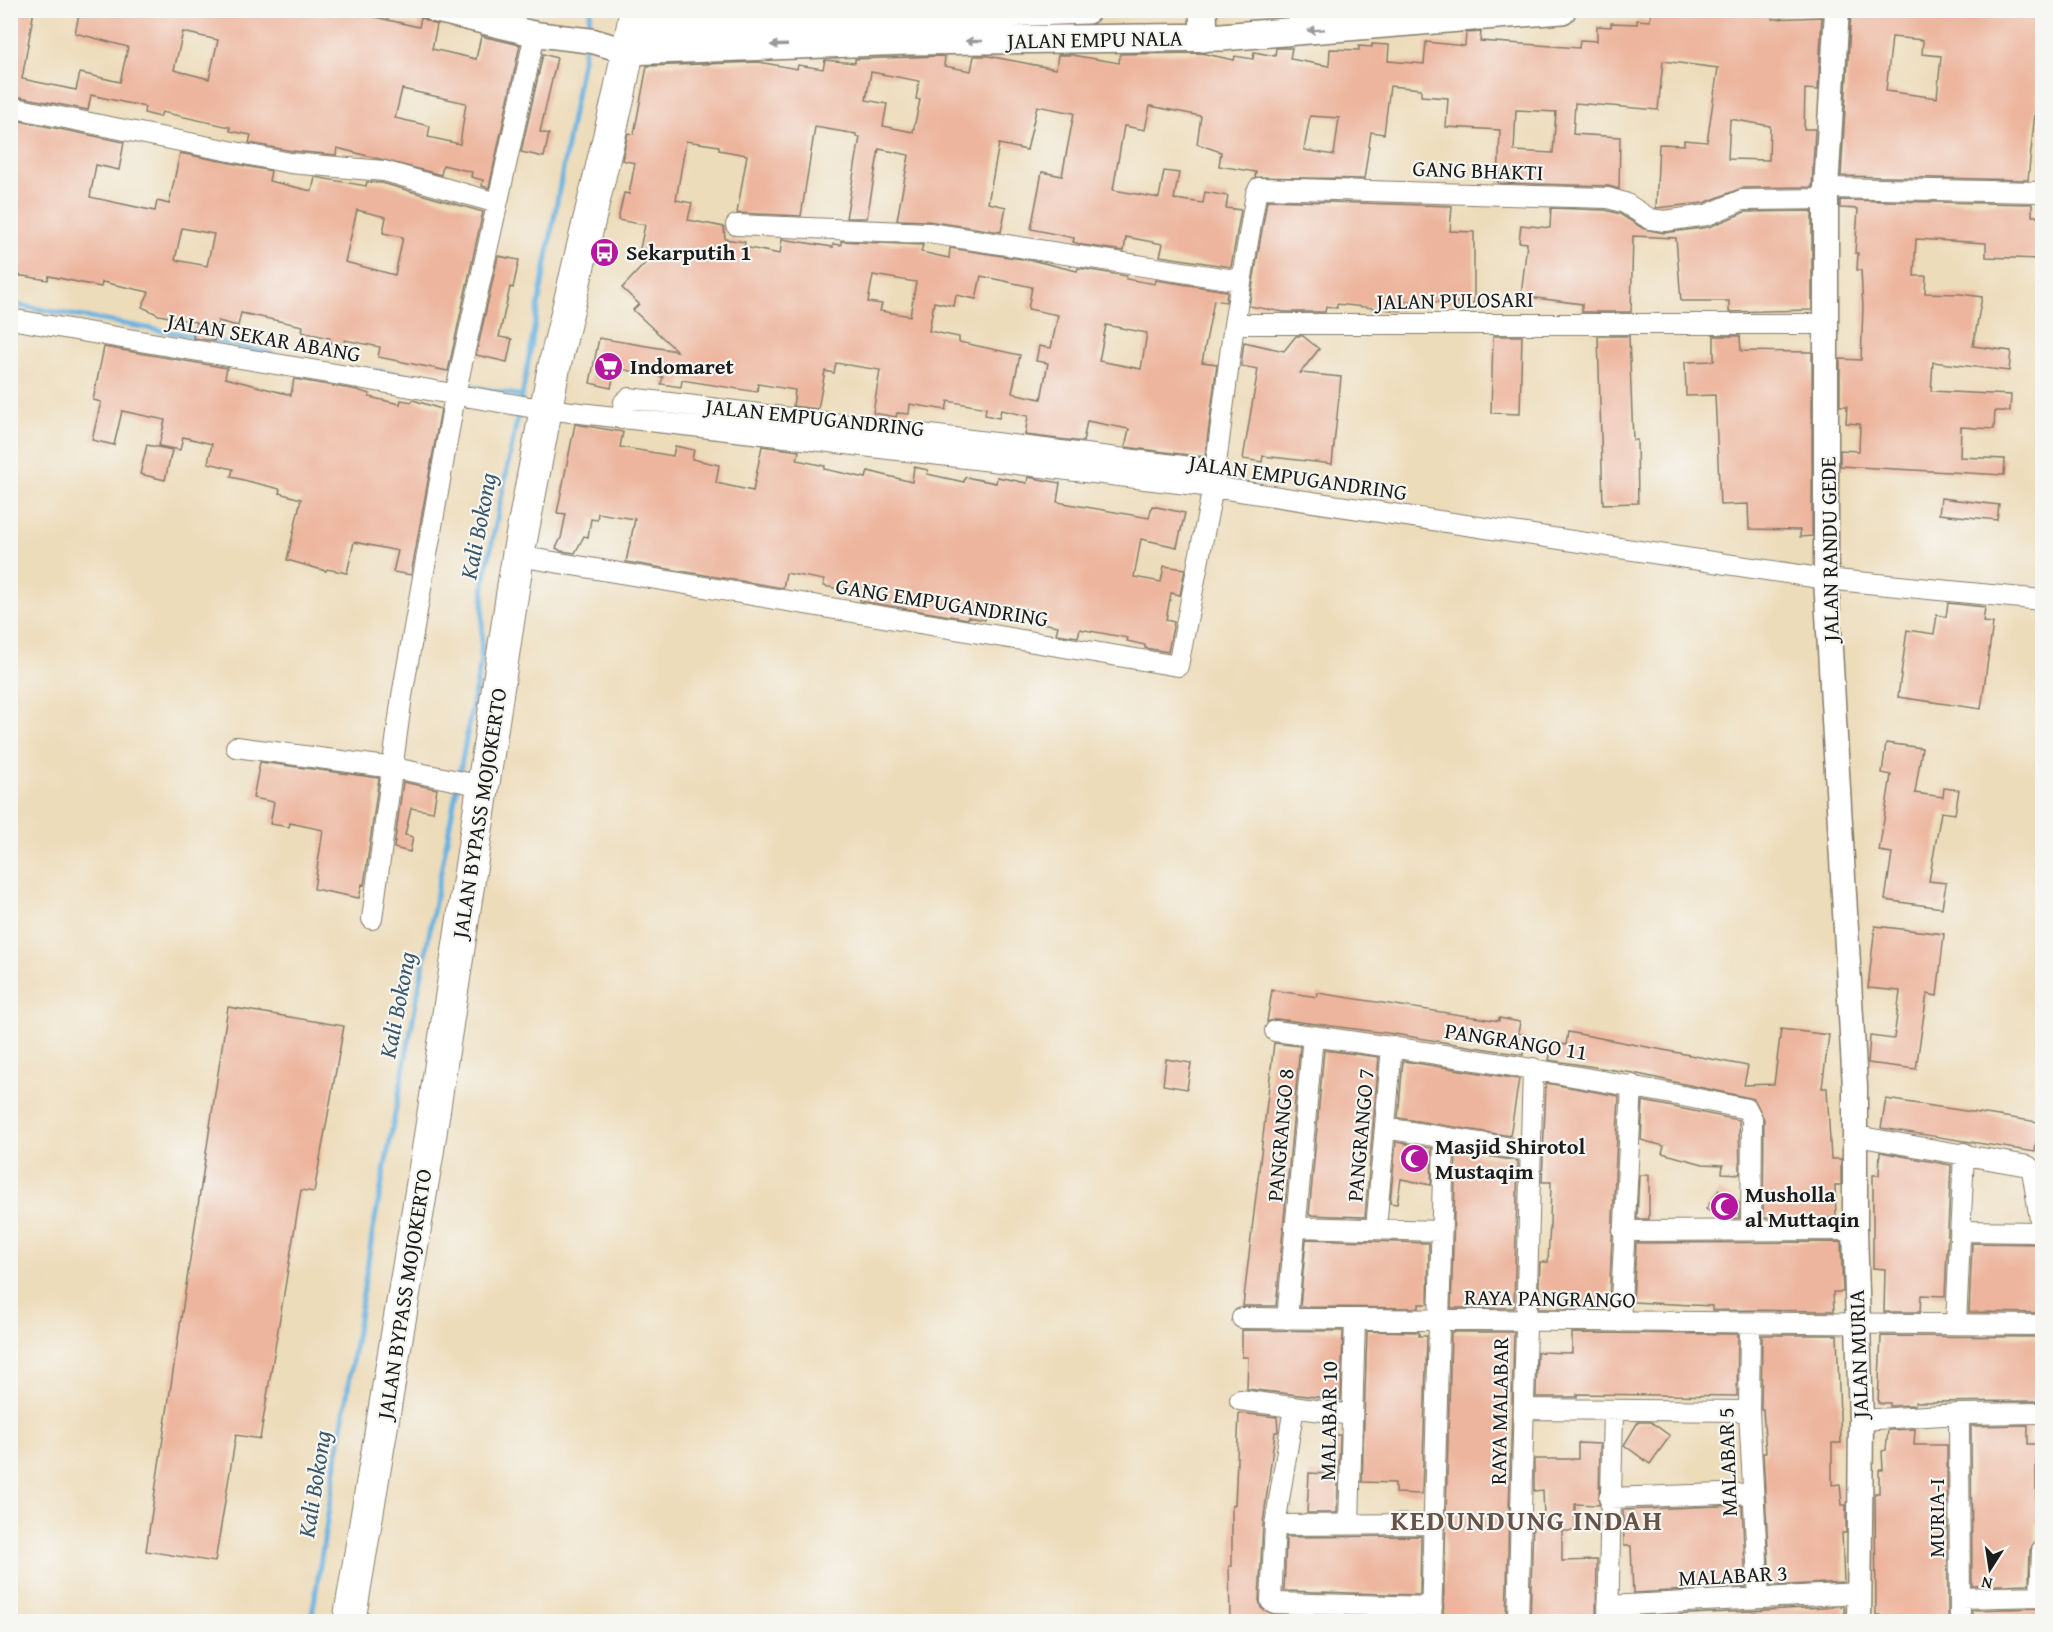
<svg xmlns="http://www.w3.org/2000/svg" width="2053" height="1632" font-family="'Gentium Book Plus',serif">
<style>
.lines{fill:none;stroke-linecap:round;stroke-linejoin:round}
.stream{stroke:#68b2e0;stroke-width:5}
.building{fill:#edb59d;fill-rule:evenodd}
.minor-casing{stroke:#847c6b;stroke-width:22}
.tertiary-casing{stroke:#847c6b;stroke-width:27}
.secondary-casing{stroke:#847c6b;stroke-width:30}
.trunk-casing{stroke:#847c6b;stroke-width:34}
.minor{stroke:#fff;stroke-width:20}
.tertiary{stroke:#fff;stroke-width:24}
.secondary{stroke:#fff;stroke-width:27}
.trunk{stroke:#fff;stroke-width:32}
.oneway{fill:#999}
.labels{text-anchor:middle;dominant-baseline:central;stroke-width:4.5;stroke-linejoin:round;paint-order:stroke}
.street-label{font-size:22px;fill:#1c1c1c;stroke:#f6f6f2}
.poi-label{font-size:22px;font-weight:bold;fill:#1c1c1c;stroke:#f6f6f2;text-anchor:start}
.water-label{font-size:24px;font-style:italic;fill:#3a586a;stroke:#f6f6f2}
.district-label{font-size:28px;font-weight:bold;letter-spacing:1.5px;fill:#655249;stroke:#f6f6f2}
</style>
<rect width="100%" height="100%" fill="#f6f6f2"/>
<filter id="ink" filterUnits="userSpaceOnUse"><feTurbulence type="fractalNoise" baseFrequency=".0167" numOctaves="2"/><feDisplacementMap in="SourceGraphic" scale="12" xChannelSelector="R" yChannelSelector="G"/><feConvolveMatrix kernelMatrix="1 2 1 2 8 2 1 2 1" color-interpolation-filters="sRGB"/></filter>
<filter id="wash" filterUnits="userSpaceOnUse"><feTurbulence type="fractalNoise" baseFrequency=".008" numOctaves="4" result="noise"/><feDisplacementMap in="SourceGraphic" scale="24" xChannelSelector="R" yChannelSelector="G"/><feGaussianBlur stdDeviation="1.35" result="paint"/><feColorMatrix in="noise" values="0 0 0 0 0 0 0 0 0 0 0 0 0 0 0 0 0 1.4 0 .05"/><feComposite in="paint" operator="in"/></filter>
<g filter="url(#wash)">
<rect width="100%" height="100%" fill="#eddcba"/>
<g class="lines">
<!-- stream -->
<path class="stream" d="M587 34 591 10
M10 304 198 337
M207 339 272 354
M369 370 452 383
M461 385 522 396
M311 1622 373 1230 481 660 484 582 522 396 585 46"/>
</g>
<g id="blocks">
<!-- building -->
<path class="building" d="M15 10H34L22 79 76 90 80 73 120 82 128 47 75 33 80 10H109L136 16 137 10H344L419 27 421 18 424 19 437 25 432 49 476 59 481 36 520 45 489 188 482 186 483 180 471 177 472 172 443 165 441 175 337 148 336 155 292 151 249 143 251 135 230 131V127L162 112 160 117 144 113 145 107 91 95 88 110 10 95V39ZM183 32 218 40 209 79 174 70ZM402 89 466 103 460 144 428 137 430 126 395 118Z
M1651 10 1713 16 1714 10 1746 14V11L1773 15 1772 19 1822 17 1818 90 1805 89 1804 129H1815L1812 187 1742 188 1704 203 1656 208 1659 144 1684 145V140L1707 142 1718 68 1663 61 1658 110 1575 103 1573 134 1620 137 1619 189 1608 186 1498 183 1500 130 1446 127 1448 98 1421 96V89L1390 86 1384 134 1371 132 1364 179 1255 177 1256 172 1219 166 1221 152 1197 144 1201 116 1150 106 1145 130 1124 126 1113 190 1159 198 1164 171 1179 173 1174 199 1203 203 1205 192 1228 196 1226 208 1241 210 1231 267 1160 256 1163 244 1126 237 1124 251 1083 245 1073 242 1074 238 1031 229 1042 172 1062 176 1074 113 1037 106 1027 150 999 144 988 203 1006 207 1001 232 927 221 897 220 909 155 879 149 867 218H846L860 137H856V134L815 127 801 216 737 213 747 155 719 150V146L686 141 676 200 692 203 688 220 724 227 725 239 745 242 744 247 780 254 782 239 833 247V244L841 245V241L923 245 921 252 949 258 950 248 1035 261 1077 271 1078 268 1127 276 1126 279 1155 284 1156 280 1227 291 1226 302 1214 300 1202 362 1217 364 1205 457 1125 447 1129 429 1087 421 1083 442 1025 435 1028 416 1001 410 999 418 985 415 986 408 948 401 946 410 910 404 909 414 897 413 896 417 873 413 880 370 836 363 834 373 825 371 818 409 793 406 795 390 758 384 757 392 682 380 681 387 661 384 663 377 615 368 611 388 590 383 599 338 677 351 633 310 639 304 622 288 652 256 639 253 645 225 618 220 624 193 629 194 635 163 622 160 628 133 634 134 647 66 759 62 797 69 798 65 823 69 825 60 855 63V59L940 56 945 57 944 66 971 71 974 56H988L1056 69 1058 55H1072L1119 63 1120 54 1201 53 1234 60 1235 56 1253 59 1254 52 1275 56 1276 48H1292L1290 59 1329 66 1330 49 1359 50V46L1372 47V44L1389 45 1388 61 1424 64 1426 42 1465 46 1466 33 1481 32 1480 41 1579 48 1580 40 1597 41V26L1611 27V23L1637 24V20L1650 21ZM871 72 919 81 916 99 920 100 913 132 883 126 887 104 866 100ZM1516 110 1556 112 1553 153 1514 151ZM1310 116 1339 118 1334 155 1304 150ZM1730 119 1770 126 1769 160 1728 159ZM873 275 916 282 910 316 880 311 882 304 868 302ZM981 276 1032 287 1028 309 1058 315 1051 348 1039 346 1036 361 1048 363 1041 399 1012 393 1020 355 959 342V337L929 331 934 302 954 306 956 295 976 299ZM1106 325 1147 333 1141 369 1099 361Z
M1851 10H2042L2039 40H2043V64H2040L2028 180 1841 176ZM1892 37 1923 40 1922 54 1941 56 1937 98 1886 91Z
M543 54 557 58 540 132 549 134 544 157 521 152Z
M10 119 124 142 119 170 96 165 90 197 155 211 157 201 169 204 180 153 271 171 269 181 312 191 315 177 366 186 367 182 382 183 483 212 448 371 378 357 380 347 345 340 343 345 329 342 330 338 302 332 303 326 241 313 238 326 218 321 214 341 193 338 196 322 159 315 142 307 149 292 102 282 101 287 49 276 48 280 10 274ZM357 210 386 217 383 233 403 237 395 275 345 262ZM182 228 214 234 207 266 175 260Z
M1267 200 1452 206 1450 231 1474 232V303L1402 301 1401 311 1337 304V308L1326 306 1325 312H1284L1249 306Z
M1840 200 2032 204V216H2040L2039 259 1986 257V243L1916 239 1914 276H1926L1925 293 1961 294 1982 297 1973 346 2011 351 2009 371 1933 362 1931 391 2011 395 2010 411H1995L1994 429 1961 427 1960 457 2005 459 2004 475 1840 466V450L1859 451 1860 424 1846 423 1847 406H1840V359L1861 360 1863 307 1861 270H1857L1858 253H1855L1858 209 1840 208Z
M1551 208 1606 210 1620 214 1644 229 1664 233 1709 227 1745 212 1812 211V310L1729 312V301H1681L1676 238 1633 236 1631 312H1582V304L1521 296 1527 243 1519 242 1521 225 1550 228Z
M498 256 519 260 513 288 510 287 499 337 512 339 507 362 476 355Z
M1296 336H1303L1319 349 1300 373 1341 377 1332 464 1263 456 1262 462 1243 459 1258 369 1241 366 1244 342 1284 351Z
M1493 336H1522L1520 414 1491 413Z
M1598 336H1629L1633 440H1637L1638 503 1603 504Z
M1714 336H1740L1741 351 1812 352V536L1800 537V530L1749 529 1748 504 1720 505 1715 395 1686 396 1685 362 1714 361Z
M104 347 227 368 225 378 291 395 294 379 357 390 370 394 369 397 400 404 401 400 412 402 413 400 441 409 411 575 393 572 398 551 354 542 347 573 327 569 326 571 287 560 301 499 279 493 280 489 231 477 233 469 208 463 212 444 183 437 180 450 159 446 165 420 122 411 114 445 92 440 101 402 93 400Z
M575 424 623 432 620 447 673 456 675 446 694 450 692 459 719 465 716 483 753 491 762 446 799 451 797 460 825 466 824 469 866 478 868 471 912 482 914 467 928 470 927 474 964 482 965 477 996 483 997 477 1027 483 1028 477 1060 483 1057 502 1149 518 1152 506 1185 513 1177 547 1141 539 1134 577 1161 582 1164 566 1185 569 1180 595 1171 593 1166 620 1174 622 1168 652 1145 648V645L1127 641 1128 638 1080 629 1078 637 1056 634 1058 626 1036 622 1038 612 1003 604 1000 618 986 615 985 620 968 617V619L860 601 861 593 823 586 824 580 786 573 783 588 626 562 635 519 598 513 597 520 591 519 588 537 584 536 575 553 561 551 556 548 561 538 566 514 557 513Z
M147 445 172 450 165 480 140 474Z
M1941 498 1999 505 1997 520 1939 514Z
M1948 603 1985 607 1983 622 1993 623 1981 709 1898 697 1907 630 1934 634 1937 615 1946 617Z
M1886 743 1922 748 1915 793 1943 797 1944 788 1959 790 1955 814 1941 812 1929 881 1946 883 1942 908 1885 900 1892 853 1879 851 1891 775 1882 773Z
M260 762 379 778 364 885 362 884 359 898 314 889 323 830 290 823 289 827 270 824 274 802 253 798Z
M403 782 437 789 433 812 411 808 405 835 413 837 410 852 394 848Z
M1875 926 1944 934 1937 996 1927 994 1916 1069 1868 1063 1870 1036 1894 1039 1900 991 1868 988Z
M1272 990 1317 997 1318 993 1499 1021V1018L1520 1022 1518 1033 1526 1035 1523 1055 1394 1034 1277 1019 1267 1022Z
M228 1007 344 1026 314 1192 301 1190 260 1439 236 1435 215 1562 146 1551Z
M1781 1029 1829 1035 1822 1088H1827L1831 1159H1841V1185H1835L1836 1218H1763L1764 1119 1754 1099 1633 1073 1549 1060 1553 1042 1566 1045 1568 1032 1748 1066 1744 1085 1774 1084Z
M1274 1043 1300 1046 1276 1306H1243Z
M1324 1050 1379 1057 1365 1217 1309 1215Z
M1166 1059 1191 1063 1187 1089 1163 1085Z
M1403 1061 1519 1079 1510 1136 1398 1118Z
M1546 1083 1619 1096 1609 1301H1601V1309H1538L1540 1262H1548L1550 1223 1551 1182H1542Z
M1886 1099 2039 1122 2038 1126H2043V1143L2036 1142 2035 1152 1881 1128Z
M1643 1101 1739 1120 1740 1174 1722 1173 1723 1165 1703 1164 1662 1153 1664 1146 1641 1140Z
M1396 1142 1432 1148 1431 1185 1401 1179 1397 1204 1390 1203Z
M1456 1151 1518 1161 1514 1308H1451Z
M1880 1152 1951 1165 1945 1296 1921 1295 1920 1312H1884L1885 1269 1873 1268V1175H1879Z
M1639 1175H1649V1219H1637Z
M1719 1190 1739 1203V1218L1721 1219 1706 1209Z
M1306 1239 1429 1243 1428 1304H1419V1308L1300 1307Z
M1841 1242 1843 1292H1833L1834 1311 1712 1310V1306L1633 1302 1636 1243Z
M1972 1243 2043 1244V1313L1969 1312Z
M1242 1330 1343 1331 1341 1400 1247 1389 1248 1357H1242Z
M1367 1331 1419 1332V1336H1427L1422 1494 1395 1493V1483L1362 1482Z
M1451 1332H1514L1506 1622 1443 1621Z
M1572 1333 1738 1334 1737 1396 1577 1394V1397H1536L1537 1352 1572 1353Z
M1762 1335H1837L1841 1443H1832V1485L1840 1484 1842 1505H1846V1533H1842L1844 1582 1770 1586 1763 1453H1766L1763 1409H1761Z
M1881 1336 2043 1337V1401L1915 1402V1405L1890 1406V1403H1878Z
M1239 1413 1277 1417 1278 1432H1275L1263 1524 1259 1600 1261 1608 1275 1615 1419 1619V1622H1230L1229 1566H1232V1505H1235Z
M1638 1422H1651L1670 1436 1650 1464 1624 1445Z
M2028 1425V1444H2036V1507L2043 1508V1523H2036V1541L2030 1550 2029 1584 1972 1586 1971 1426Z
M1915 1429 1914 1445H1947L1948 1622H1880V1615H1876L1875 1493H1879V1470H1883L1882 1451 1886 1450 1888 1430Z
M1332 1435H1340L1337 1513H1307L1309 1473 1330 1474Z
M1578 1443 1600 1444 1599 1505 1575 1504V1531H1562V1561L1597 1560 1596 1622H1530L1533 1518H1544L1543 1490 1534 1491V1459H1578Z
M1742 1505 1746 1587 1633 1593 1631 1546H1624L1623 1510Z
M1421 1536 1420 1595 1284 1591 1286 1537Z
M1844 1606 1845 1622H1634V1617Z
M2043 1608V1622H1972V1610Z"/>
</g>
</g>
<g filter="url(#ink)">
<use href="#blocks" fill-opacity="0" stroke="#847c6b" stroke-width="1.5"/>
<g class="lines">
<defs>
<path id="minor" d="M10 107 290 163 384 171 497 203
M1826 188 2042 192
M736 225 929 233 1241 281
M10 319 529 407 1213 487 1826 579 2042 600
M1234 324 1256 194 1259 188 1608 198 1625 203 1650 219 1665 221 1707 215 1742 200 1825 199
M621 419 624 402 629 398 1215 470
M518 556 1178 666 1213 487 1234 324H1827
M236 747 394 768 483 786
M372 919 402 696 456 390 535 34
M1275 1031C1433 1052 1590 1076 1747 1109L1752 1119 1751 1230
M1385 1128 1530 1151
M1856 1136 2028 1166 2032 1170 2042 1232
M1295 1227 1441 1231
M1376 1229 1392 1046
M1623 1231 1855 1230
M1960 1231 2042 1232
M1242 1318 2042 1325
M1287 1319 1313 1036
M1620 1322 1632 1085
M1750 1324 1749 1411 1759 1598
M1956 1324 1964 1153
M1240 1400 1352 1415
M1294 1407 1275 1525 1271 1601 1275 1603 1432 1607
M1524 1409 1749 1411
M1959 1414 1960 1622
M1861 1420 1959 1414 2042 1413
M1609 1498 1751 1493
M1349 1524 1355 1319
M1275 1525 1433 1524
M2040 1596 2042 1551
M1960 1598 2042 1596
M1608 1606 1860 1593
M1431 1622 1444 1138
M1518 1622 1533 1068
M1608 1622 1613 1411"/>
<path id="tertiary" d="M435 10 535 34 593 41 626 51
M1837 10 1826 188V579L1855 1087V1230L1861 1420 1859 1622"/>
<path id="secondary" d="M1203 10 1204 38
M632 26 1087 10
M626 51 909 41 1221 37 1562 10"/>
<path id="trunk" d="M349 1622 427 1156 518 556 553 372 619 95 636 10"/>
</defs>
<!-- minor casing -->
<use href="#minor" class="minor-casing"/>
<!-- tertiary casing -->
<use href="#tertiary" class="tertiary-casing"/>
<!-- secondary casing -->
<use href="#secondary" class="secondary-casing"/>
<!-- trunk casing -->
<use href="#trunk" class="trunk-casing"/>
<!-- minor -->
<use href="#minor" class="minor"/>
<!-- tertiary -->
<use href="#tertiary" class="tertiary"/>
<!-- secondary -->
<use href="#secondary" class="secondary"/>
<!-- trunk -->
<use href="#trunk" class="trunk"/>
</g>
<!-- one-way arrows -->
<defs><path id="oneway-solid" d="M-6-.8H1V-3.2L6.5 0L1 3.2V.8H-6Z" transform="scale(1.5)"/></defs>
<g class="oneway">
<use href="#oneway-solid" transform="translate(1316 30) rotate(176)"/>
<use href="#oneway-solid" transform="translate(974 41) rotate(180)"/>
<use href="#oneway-solid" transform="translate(779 45) rotate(178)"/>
</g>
</g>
<!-- icons -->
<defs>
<symbol id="bus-disc" viewBox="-11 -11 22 22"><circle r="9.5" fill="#b5179e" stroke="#f6f6f2"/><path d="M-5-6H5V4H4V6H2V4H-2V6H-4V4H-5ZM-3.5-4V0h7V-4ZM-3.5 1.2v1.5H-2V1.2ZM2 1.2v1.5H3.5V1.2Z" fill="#fff"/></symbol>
<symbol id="supermarket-disc" viewBox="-11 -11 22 22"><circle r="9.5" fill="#b5179e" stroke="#f6f6f2"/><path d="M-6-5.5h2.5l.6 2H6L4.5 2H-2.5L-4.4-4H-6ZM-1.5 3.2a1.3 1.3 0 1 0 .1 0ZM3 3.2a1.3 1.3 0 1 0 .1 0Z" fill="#fff"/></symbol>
<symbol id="mosque-disc" viewBox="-11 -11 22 22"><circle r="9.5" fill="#b5179e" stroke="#f6f6f2"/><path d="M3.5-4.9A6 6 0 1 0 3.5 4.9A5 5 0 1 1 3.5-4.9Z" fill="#fff"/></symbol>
</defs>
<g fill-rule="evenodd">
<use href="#bus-disc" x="588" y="236" width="33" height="33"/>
<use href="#supermarket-disc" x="592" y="350" width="33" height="33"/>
<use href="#mosque-disc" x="1398" y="1142" width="33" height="33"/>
<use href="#mosque-disc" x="1708" y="1190" width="33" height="33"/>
</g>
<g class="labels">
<!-- street labels -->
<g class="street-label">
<text transform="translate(1095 39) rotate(-1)">JALAN EMPU NALA</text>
<text transform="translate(1478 170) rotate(2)">GANG BHAKTI</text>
<text transform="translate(1455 300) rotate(-1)">JALAN PULOSARI</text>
<text transform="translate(264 337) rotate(10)">JALAN SEKAR ABANG</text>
<text transform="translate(815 417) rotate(6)">JALAN EMPUGANDRING</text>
<text transform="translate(1298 477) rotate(8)">JALAN EMPUGANDRING</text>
<text transform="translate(1829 549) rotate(-91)">JALAN RANDU GEDE</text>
<text transform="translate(942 602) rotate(9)">GANG EMPUGANDRING</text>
<text transform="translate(479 813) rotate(-81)">JALAN BYPASS MOJOKERTO</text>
<text transform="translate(1516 1041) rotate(9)">PANGRANGO 11</text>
<text transform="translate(1280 1135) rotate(-85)">PANGRANGO 8</text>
<text transform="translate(1360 1135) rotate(-85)">PANGRANGO 7</text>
<text transform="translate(404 1294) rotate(-81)">JALAN BYPASS MOJOKERTO</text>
<text transform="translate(1550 1298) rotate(1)">RAYA PANGRANGO</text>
<text transform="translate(1858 1354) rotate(-92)">JALAN MURIA</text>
<text transform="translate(1499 1411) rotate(-89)">RAYA MALABAR</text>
<text transform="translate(1328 1421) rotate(-89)">MALABAR 10</text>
<text transform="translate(1727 1462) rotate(-92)">MALABAR 5</text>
<text transform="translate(1936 1518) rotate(-90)">MURIA-I</text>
<text transform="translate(1733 1575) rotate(-3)">MALABAR 3</text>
</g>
<!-- poi labels -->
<g class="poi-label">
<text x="626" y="252">Sekarputih 1</text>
<text x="630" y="366">Indomaret</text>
<text x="1435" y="1146">Masjid Shirotol<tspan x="1435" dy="25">Mustaqim</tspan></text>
<text x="1745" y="1194">Musholla<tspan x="1745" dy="25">al Muttaqin</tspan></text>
</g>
<!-- water labels -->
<g class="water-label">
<text transform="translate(478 526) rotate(-79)">Kali Bokong</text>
<text transform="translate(397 1005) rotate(-79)">Kali Bokong</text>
<text transform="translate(314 1484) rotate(-81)">Kali Bokong</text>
</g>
<!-- district labels -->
<g class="district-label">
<text x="1527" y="1519">KEDUNDUNG INDAH</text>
</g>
</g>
<!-- margin -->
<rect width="2053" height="1632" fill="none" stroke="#f6f6f2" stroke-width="36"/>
<!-- north arrow -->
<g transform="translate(1990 1569) rotate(192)" stroke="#f6f6f2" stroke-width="4.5" paint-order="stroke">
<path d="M0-4.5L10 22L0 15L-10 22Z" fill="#1c1c1c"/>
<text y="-9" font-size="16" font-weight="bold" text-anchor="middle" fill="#1c1c1c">N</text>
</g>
</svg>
